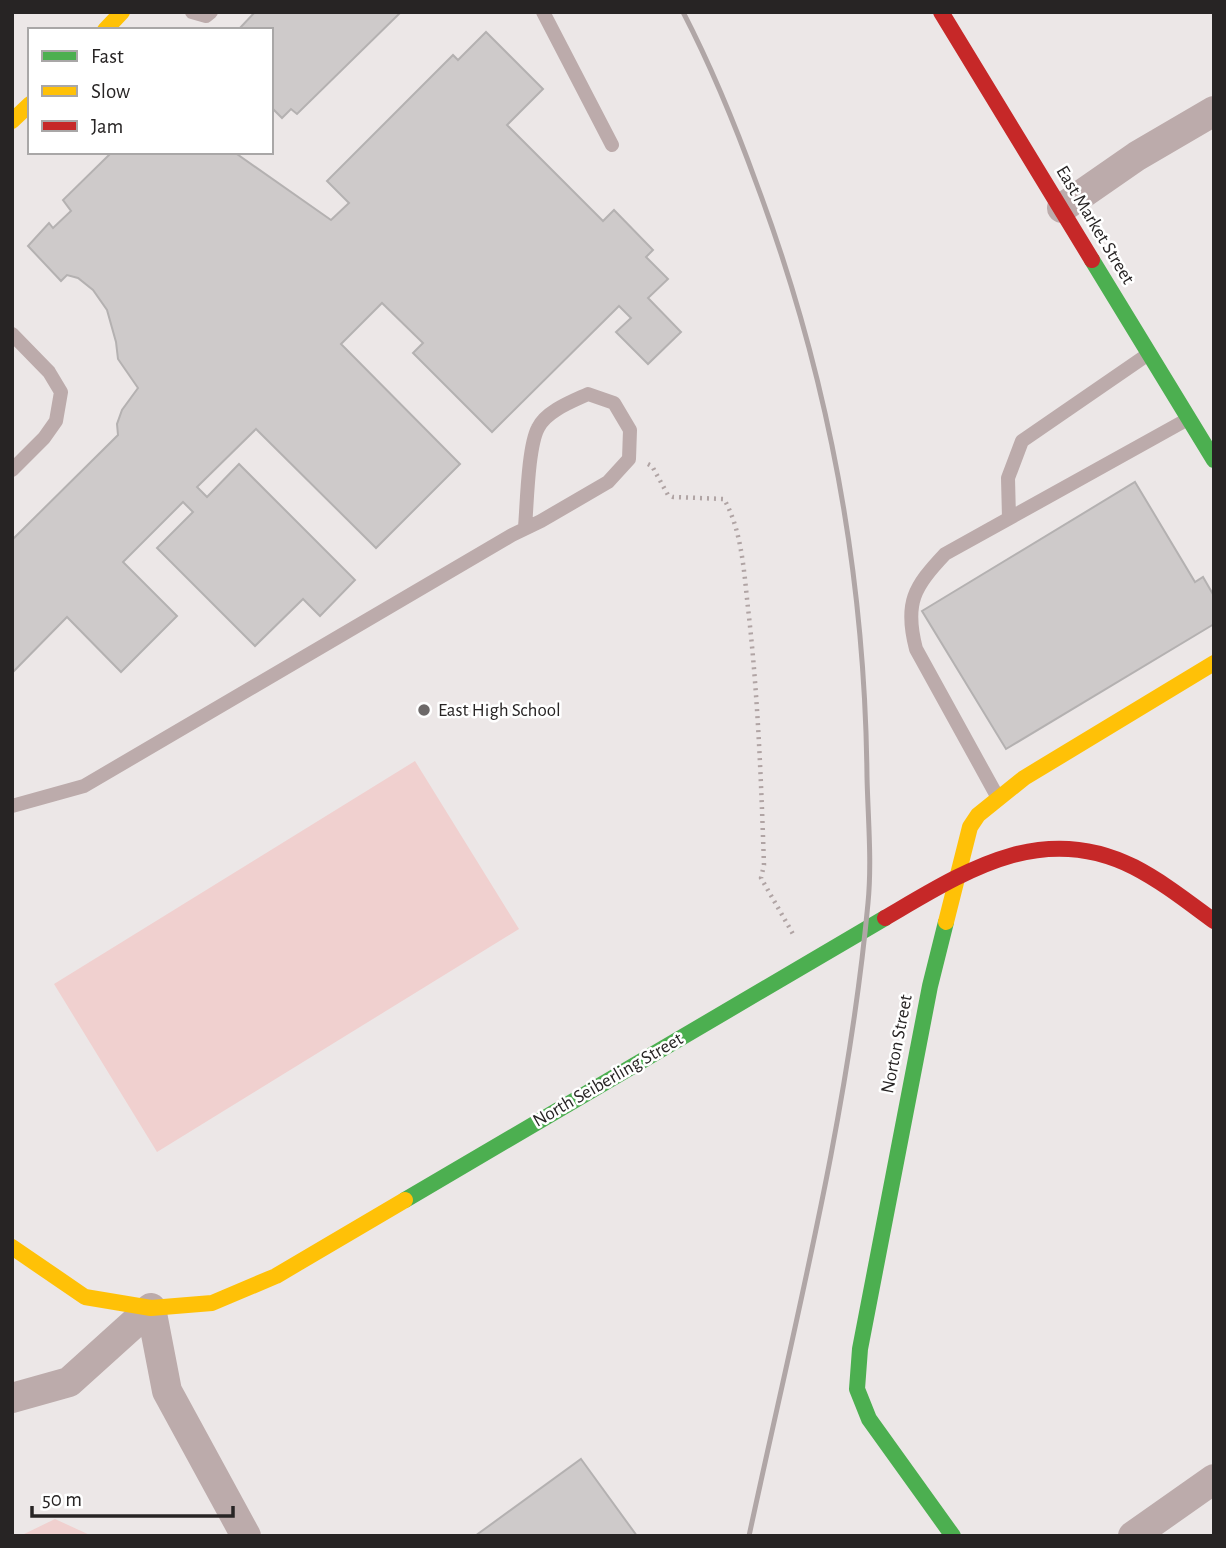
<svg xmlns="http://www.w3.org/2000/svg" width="1226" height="1548" font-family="'Alegreya Sans',sans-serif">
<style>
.green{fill:#f0d0cf}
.building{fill:#cecaca;stroke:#b4b1b1;stroke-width:2}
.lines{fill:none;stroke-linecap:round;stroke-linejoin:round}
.path{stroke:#b0a4a4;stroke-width:4.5;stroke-dasharray:2 5;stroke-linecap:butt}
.lane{stroke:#bcabab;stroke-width:14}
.street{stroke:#bcabab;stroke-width:30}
.fast{stroke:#4caf50;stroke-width:16}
.slow{stroke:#ffc107;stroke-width:16}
.jam{stroke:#c62828;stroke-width:16}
.rail{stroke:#b0a6a6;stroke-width:5}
.poi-dot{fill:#6c6868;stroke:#fff;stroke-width:2.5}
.labels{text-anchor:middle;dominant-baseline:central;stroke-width:5;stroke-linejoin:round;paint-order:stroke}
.street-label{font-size:19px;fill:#272424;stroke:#fff}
.poi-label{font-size:19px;fill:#272424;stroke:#fff;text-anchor:start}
</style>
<rect width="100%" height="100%" fill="#ece7e7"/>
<!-- green -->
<path class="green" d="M415 761 519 929 157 1152 54 984Z
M55 1519 92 1536H20Z"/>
<!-- building -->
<path class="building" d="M255 12H401L297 114 291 109 282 118 271 107V30H238Z
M486 32 543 89 507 125 603 221 614 210 653 250 646 257 668 279 648 298 681 332 648 364 616 332 631 318 619 306 492 432 413 353 423 343 382 303 341 344 460 464 376 548 256 429 197 487 207 497 239 464 355 580 320 616 303 599 255 646 157 548 193 512 183 502 123 562 177 616 121 672 67 617 12 673V540L118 435 117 424 122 410 138 388 118 359 116 342 107 310 93 290 78 278 67 275 61 281 28 246 49 223 53 228 71 211 63 200 112 152H234L331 220 349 203 327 181 453 55 458 60Z
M1135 482 1195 582 1203 577 1214 596V624L1006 749 922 611Z
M581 1459 637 1536H475Z"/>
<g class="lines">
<!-- path -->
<path class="path" d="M648 464 652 466 668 495 673 497 724 499C742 531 744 572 748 608 758 694 761 779 764 865L761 878 793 934"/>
<!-- lane -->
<path class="lane" d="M192 12 206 16 211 12
M543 12 612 145
M12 334 49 372 61 392 56 421 44 438 12 470
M1009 518 1008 478 1022 441 1147 355
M997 796 916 649C904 603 914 587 945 554L1188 419
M12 806 84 786 512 535 541 521 608 482 629 459 630 430 614 403 588 394C573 401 546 411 538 428 528 447 527 504 525 527"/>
<!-- street -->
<path class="street" d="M1062 208 1137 156 1214 111
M151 1308 167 1391 246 1536
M12 1398 69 1382 151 1308
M1133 1536 1214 1479"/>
<!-- fast -->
<path class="fast" d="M1092 260 1214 460
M946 922 930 986 860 1349 857 1389 869 1419 953 1536
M405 1200 885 918"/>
<!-- slow -->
<path class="slow" d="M105 30 122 12
M12 121 30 104
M946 922 970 827 978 815 1024 778 1214 663
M12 1247 85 1297 151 1308 212 1303 276 1276 405 1200"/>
<!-- jam -->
<path class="jam" d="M941 12 1092 260
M885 918C964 872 1041 820 1134 867 1163 882 1188 902 1214 921"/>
<!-- rail -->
<path class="rail" d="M683 12C712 68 736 127 757 185 828 375 865 575 867 777 868 819 872 862 868 903 848 1117 794 1326 749 1536"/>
</g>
<!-- markers -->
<circle class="poi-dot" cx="424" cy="710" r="7"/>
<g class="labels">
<!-- street labels -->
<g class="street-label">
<text transform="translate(1095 225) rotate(59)">East Market Street</text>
<text transform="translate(897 1044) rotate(-79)">Norton Street</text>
<text transform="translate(608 1080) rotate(-30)">North Seiberling Street</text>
</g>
<!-- poi labels -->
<g class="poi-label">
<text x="438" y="710">East High School</text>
</g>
</g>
<!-- border -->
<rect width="1226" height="1548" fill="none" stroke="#272424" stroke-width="28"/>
<!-- legend -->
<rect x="28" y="28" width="245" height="126" fill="#ffffff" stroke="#a9a7a7" stroke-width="2"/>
<rect x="42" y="51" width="35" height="10" fill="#4caf50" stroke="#a9a7a7" stroke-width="2"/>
<text x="91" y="63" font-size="21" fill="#272424">Fast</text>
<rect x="42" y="86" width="35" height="10" fill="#ffc107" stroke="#a9a7a7" stroke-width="2"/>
<text x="91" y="98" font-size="21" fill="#272424">Slow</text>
<rect x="42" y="121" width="35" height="10" fill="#c62828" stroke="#a9a7a7" stroke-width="2"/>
<text x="91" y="133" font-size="21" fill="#272424">Jam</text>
<!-- scale -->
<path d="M32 1506v10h201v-10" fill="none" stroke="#272424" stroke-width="3.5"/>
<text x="42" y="1506" font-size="21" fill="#272424" stroke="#ffffff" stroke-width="5" paint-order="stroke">50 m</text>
</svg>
